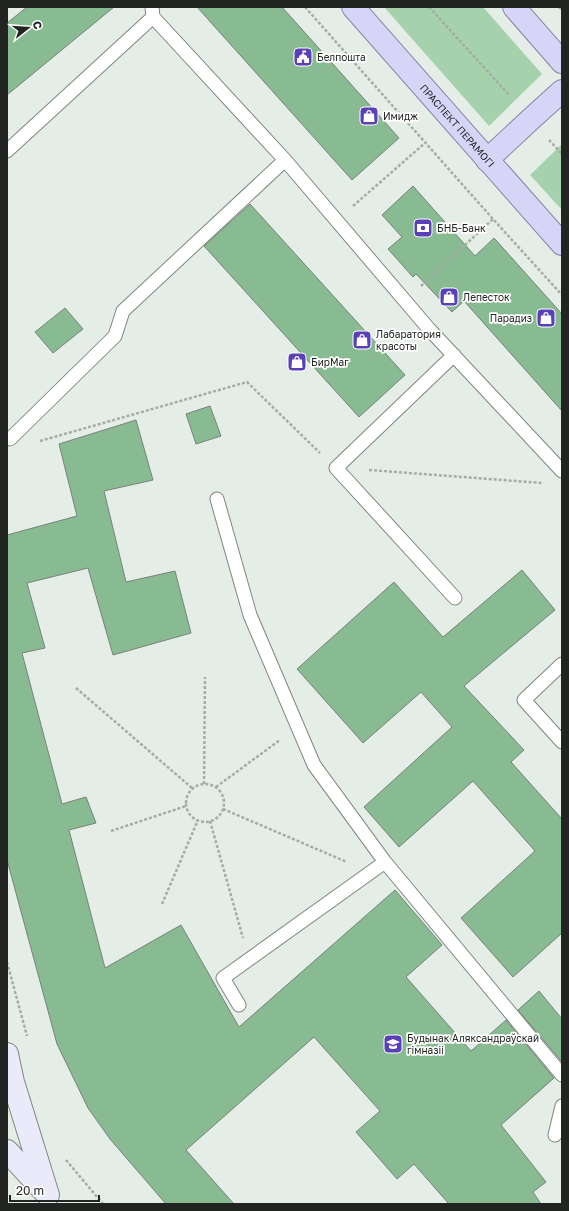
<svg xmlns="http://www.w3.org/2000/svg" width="569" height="1211" font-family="'Golos Text',sans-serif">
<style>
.green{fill:#a5d2ac}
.building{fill:#88bb91;stroke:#79827a}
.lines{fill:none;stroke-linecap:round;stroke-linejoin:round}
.lane-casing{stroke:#7e867f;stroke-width:15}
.secondary-casing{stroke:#7e867f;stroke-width:24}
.primary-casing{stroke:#8685a8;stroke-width:24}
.path{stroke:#a5aca5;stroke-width:2.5;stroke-dasharray:3 2;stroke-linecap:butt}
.lane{stroke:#fff;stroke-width:13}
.secondary{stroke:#ebeafb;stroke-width:22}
.primary{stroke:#d7d5f7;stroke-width:22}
.labels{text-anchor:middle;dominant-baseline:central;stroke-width:3.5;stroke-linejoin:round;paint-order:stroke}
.poi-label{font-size:10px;fill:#212421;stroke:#fff;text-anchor:start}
.street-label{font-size:10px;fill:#212421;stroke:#fff}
</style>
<rect width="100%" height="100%" fill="#e5eee6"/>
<!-- green -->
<path class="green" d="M384 7H483L542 74 489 126Z
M562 144V210L530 175Z"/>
<!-- building -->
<path class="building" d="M27 7H114L7 95V23Z
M197 7H282L399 138 352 180Z
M413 186 475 256 494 238 562 314V411L464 301 452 312 416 274 413 277 388 249 402 237 382 215Z
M250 204 405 375 359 417 204 246Z
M65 308 83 329 53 353 35 332Z
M210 406 221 436 196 444 186 414Z
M136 420 153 480 104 491 126 582 175 571 191 633 113 655 88 568 27 583 45 648 22 653 62 804 86 797 96 823 69 830 105 968 181 925 239 1027 395 890 442 945 406 977 471 1051 506 1020 554 1078 501 1125 546 1182 533 1192 541 1204H449L414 1164 397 1179 356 1132 380 1111 314 1037 186 1150 234 1204H166L110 1139 88 1108 57 1044 7 860V535L77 516 59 444Z
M522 570 555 610 464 686 524 750 511 762 562 819V933L513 977 461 918 535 851 473 781 399 847 364 807 452 727 421 692 363 743 297 669 394 582 443 637Z
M539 991 562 1019V1062L518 1010Z"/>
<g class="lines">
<defs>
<path id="lane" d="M153 17 285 160 429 329 562 471
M7 151 153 17 152 7
M454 355 336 468 455 598
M10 439 115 336 123 311 285 160
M217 499 250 615 314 765 385 862 562 1075
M562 664 524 700 562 742
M239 1005 223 978 385 862
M555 1135 562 1106"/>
<path id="secondary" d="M7 1054 13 1082 48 1195
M7 1151 44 1191"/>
<g id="primary">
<path id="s1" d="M353 7 562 244"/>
<path d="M514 7 562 62"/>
<path d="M487 160 531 119 562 91"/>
</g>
</defs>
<!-- lane casing -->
<use href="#lane" class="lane-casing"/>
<!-- secondary casing -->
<use href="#secondary" class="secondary-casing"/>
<!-- primary casing -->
<use href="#primary" class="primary-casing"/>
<!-- path -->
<path class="path" d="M305 7 493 219 562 295
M429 7 510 96
M559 7 562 10
M549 140 562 154
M353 206 425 143
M421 286 493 219
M40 441 247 382 320 453
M369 470 542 483
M76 688 192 788
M204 784 205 677
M186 803a19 19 0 1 1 38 0a19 19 0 1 1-38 0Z
M216 787 280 740
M223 809 347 862
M210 821 243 938
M111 831 186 806
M162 904 198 820
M7 962 27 1036
M66 1160 103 1204"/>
<!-- lane -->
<use href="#lane" class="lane"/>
<!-- secondary -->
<use href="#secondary" class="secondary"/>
<!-- primary -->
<use href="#primary" class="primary"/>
</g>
<!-- icons -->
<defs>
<symbol id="civic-square" viewBox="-11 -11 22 22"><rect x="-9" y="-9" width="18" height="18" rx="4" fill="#5a40b8" stroke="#fff"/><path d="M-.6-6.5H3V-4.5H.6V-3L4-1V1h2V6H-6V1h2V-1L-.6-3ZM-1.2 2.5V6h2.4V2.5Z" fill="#fff"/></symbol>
<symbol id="shop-square" viewBox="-11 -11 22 22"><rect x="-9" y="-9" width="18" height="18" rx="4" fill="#5a40b8" stroke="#fff"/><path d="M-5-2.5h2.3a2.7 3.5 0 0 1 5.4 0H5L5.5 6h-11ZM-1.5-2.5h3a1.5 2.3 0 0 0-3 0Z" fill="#fff"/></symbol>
<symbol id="bank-square" viewBox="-11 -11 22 22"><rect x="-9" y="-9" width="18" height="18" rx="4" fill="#5a40b8" stroke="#fff"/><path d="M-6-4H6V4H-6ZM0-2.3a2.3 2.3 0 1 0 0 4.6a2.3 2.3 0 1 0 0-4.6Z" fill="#fff"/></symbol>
<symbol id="university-square" viewBox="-11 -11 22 22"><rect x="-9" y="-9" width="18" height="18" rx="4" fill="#5a40b8" stroke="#fff"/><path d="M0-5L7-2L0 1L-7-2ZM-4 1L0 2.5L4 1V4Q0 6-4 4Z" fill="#fff"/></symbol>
</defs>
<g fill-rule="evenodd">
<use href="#civic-square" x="292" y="46" width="22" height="22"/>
<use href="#shop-square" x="358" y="105" width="22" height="22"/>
<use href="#bank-square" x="412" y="217" width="22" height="22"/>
<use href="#shop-square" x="438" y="286" width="22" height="22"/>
<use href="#shop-square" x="535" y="307" width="22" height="22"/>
<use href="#shop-square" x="351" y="329" width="22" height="22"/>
<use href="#shop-square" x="286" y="351" width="22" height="22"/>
<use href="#university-square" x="382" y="1033" width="22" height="22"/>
</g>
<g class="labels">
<!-- poi labels -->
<g class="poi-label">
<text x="317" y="57">Белпошта</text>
<text x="383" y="116">Имидж</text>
<text x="437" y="228">БНБ-Банк</text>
<text x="463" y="297">Лепесток</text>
<text x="532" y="318" text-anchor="end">Парадиз</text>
<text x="376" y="334">Лабаратория<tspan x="376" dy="12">красоты</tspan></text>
<text x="311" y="362">БирМаг</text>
<text x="407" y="1038">Будынак Аляксандраўскай<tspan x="407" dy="12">гімназіі</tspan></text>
</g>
<!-- street labels -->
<g class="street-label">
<text stroke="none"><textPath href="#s1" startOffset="158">ПРАСПЕКТ ПЕРАМОГІ</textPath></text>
</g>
</g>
<!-- border -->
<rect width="569" height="1211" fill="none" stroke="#212421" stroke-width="16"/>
<!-- north arrow -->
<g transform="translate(28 28) rotate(73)" stroke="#ffffff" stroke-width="3" paint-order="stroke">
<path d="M0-3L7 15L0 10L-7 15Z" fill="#212421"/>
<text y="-6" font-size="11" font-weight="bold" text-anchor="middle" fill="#212421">С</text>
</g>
<!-- scale -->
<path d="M10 1195v6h89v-6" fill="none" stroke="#212421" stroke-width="2"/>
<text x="16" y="1195" font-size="12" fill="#212421" stroke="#ffffff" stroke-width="3" paint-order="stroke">20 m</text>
</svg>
